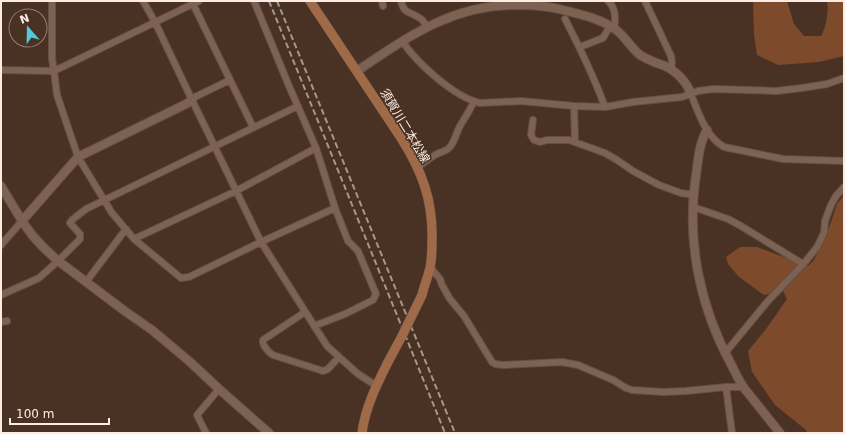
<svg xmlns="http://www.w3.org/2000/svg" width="845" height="434" font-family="'DejaVu Sans','Noto Sans JP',sans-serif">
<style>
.green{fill:#7d4a2b}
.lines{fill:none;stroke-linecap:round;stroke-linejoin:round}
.minor-casing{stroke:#645044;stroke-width:8}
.tertiary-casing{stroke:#645044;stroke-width:10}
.secondary-casing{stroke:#645044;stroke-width:10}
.minor{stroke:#7d6254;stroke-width:6}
.tertiary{stroke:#7d6254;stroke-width:8}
.secondary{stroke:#a06a48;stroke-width:9}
.rail{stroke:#a9958a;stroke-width:2;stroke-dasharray:6 3;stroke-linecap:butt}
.secondary-bridge-casing{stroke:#645044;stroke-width:10;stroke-linecap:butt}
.secondary-bridge{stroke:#a06a48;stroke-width:9}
.labels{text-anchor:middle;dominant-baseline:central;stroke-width:3;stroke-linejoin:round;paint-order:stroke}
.street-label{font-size:12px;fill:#fcece3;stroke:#493124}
</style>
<rect width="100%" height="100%" fill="#493124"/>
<!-- green -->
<path class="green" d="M753 1H787L794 24 804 36H821C826 27 829 12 827 1H844V56L819 62 778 65 757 55 754 35Z
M844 195V433H807L806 430 775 405 752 372 748 351 766 329 787 299 783 291 764 295 739 277 728 264 726 257 740 247H757L808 266 814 260 830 225 837 204Z"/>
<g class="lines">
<defs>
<path id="minor" d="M52 1V59L54 71 57 95 78 157 112 213 134 239 181 278 189 277 261 242 335 208
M143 1 155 22 192 100 261 242 327 346 358 374 377 386
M254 1 289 86 316 148 335 208 348 241 358 251 376 294 373 300 345 314 314 326
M382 1 383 6
M401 1C404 14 409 11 418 17 422 19 425 23 427 27
M608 1C616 8 616 19 614 29
M645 1 671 56 672 62 671 69
M193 4 253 127
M565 19C580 48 594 77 605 107
M402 41C417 63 454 97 480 103L521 101 574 106 605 107 633 102 682 97 698 91 713 89 776 91 802 88 827 84 844 78
M580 47 603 38 610 26
M1 70 54 71 199 1
M691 94C698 112 706 137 724 147L783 159 844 161
M192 100 195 97 230 80
M574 106 575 142
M533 120 531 135 534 140 540 142 547 140H569L605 153 617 160 633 171 659 185 681 193 694 195
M417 168C423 163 429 159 435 155 440 152 445 152 449 148 455 142 456 133 460 126 465 117 470 111 474 101
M693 207 728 219 741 226 803 264
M134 239 236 191 316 148
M1 245 22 221
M430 267 440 279 442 285 450 299 464 316 492 362 495 364 503 365 562 362 578 365 613 380 626 388 632 390 663 392 686 391 726 387H744
M86 282 126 229
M1 295 39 278 58 261 80 239V234L70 223 72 220 86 209 298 106
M305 312 263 340C262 345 268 352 273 355L323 371 328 369 339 357
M1 322 7 321
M725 353 768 301 806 261 817 247 824 233 825 221 831 205 836 196 844 187
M726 387 732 433
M206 433 197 415 219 389"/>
<path id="tertiary" d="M357 71C409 36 453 4 519 5 536 5 550 6 567 11 583 15 600 19 615 29 625 36 630 47 640 55 648 60 656 63 665 66 676 71 687 82 691 94
M707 130C698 145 698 165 695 182 687 245 701 309 731 364 735 372 739 381 744 388 756 403 768 418 780 433
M1 186 22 221 32 235 43 247 57 260 126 312 152 330 189 361 219 389 269 433
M22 221 78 157 186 104 192 100"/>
<path id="secondary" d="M310 1 401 138C422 171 433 200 432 240 432 249 432 259 430 268 428 277 424 286 422 295
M362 433C365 408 377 384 388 362"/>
</defs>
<!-- minor casing -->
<use href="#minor" class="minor-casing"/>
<!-- tertiary casing -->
<use href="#tertiary" class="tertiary-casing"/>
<!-- secondary casing -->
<use href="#secondary" class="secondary-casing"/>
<!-- minor -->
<use href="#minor" class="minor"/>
<!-- tertiary -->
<use href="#tertiary" class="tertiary"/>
<!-- secondary -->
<use href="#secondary" class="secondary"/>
<!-- rail -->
<path class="rail" d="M269 1 445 433
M277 1 455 433"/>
<defs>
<path id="secondary-bridge" d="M388 362 403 334 422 295"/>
</defs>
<!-- secondary-bridge casing -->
<use href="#secondary-bridge" class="secondary-bridge-casing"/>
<!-- secondary-bridge -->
<use href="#secondary-bridge" class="secondary-bridge"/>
</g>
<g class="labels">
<!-- street labels -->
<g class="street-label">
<text transform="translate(405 126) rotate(59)">須賀川二本松線</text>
</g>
</g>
<!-- border -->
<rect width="845" height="434" fill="none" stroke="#fcece3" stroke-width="4"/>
<!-- north arrow -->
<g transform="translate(28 28) rotate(340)"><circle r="19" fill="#493124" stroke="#917c70"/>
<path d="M0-3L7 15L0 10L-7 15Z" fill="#53cadc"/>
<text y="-6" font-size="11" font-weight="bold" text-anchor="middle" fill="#fcece3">N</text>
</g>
<!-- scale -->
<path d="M10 418v6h99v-6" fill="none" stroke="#fcece3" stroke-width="2"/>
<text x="16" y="418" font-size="12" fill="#fcece3" stroke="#493124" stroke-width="3" paint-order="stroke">100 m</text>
</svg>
